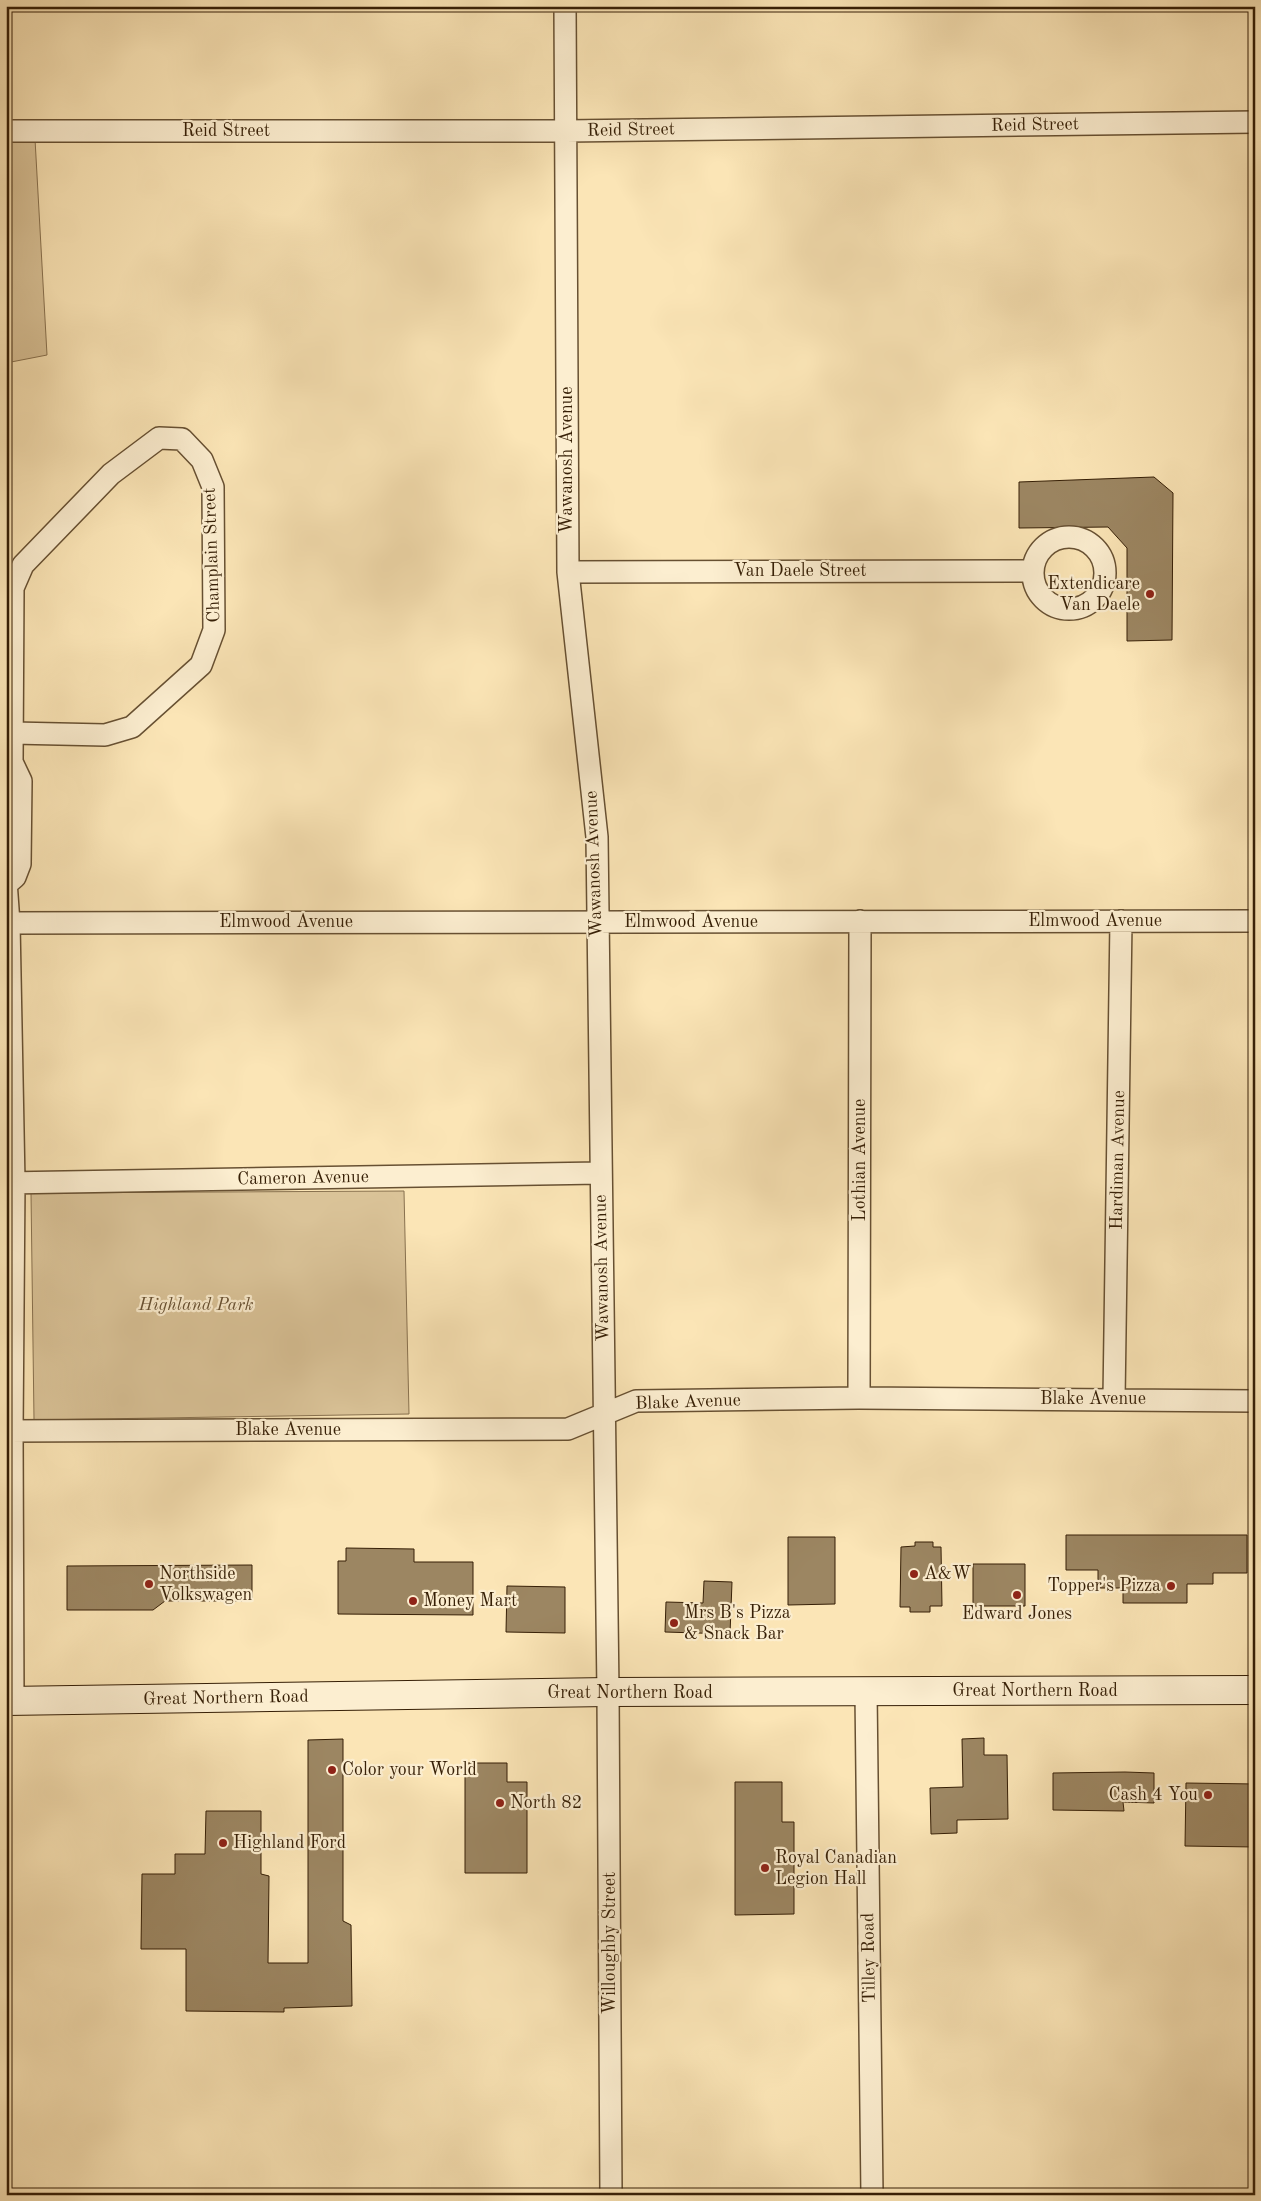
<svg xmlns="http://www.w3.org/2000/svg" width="1261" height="2201" font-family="'Old Standard TT',serif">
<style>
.green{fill:#dac398;stroke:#88714f}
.building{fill:#9c8662;stroke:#361f06}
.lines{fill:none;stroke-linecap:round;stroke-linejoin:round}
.street-casing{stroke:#675032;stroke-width:24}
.secondary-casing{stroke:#361f06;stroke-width:30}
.street{stroke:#fceed0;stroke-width:21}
.secondary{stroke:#fceed0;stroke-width:28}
.poi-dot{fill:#8f2418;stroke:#fceed0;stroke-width:2}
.labels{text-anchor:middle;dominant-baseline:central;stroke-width:4.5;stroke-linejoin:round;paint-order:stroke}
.street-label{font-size:18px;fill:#361f06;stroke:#fceed0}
.poi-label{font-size:18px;fill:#361f06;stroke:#fceed0;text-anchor:start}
.park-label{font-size:18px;font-style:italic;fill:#675032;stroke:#fceed0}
</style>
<rect width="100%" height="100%" fill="#fbe5b6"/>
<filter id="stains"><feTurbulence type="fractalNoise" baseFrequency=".004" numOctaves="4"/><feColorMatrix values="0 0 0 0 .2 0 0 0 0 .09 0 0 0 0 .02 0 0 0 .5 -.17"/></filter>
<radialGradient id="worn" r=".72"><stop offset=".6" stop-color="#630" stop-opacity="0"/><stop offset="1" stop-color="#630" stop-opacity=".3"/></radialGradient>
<!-- green -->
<path class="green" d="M35 139 47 355 6 363V142Z
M404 1191 409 1414 34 1420 31 1193Z"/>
<!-- building -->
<path class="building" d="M1154 477 1173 493 1172 640 1127 641V548L1108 527 1019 528V482Z
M1066 1535H1247V1573H1213V1584H1187V1603H1123V1588H1098V1570H1066Z
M788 1537H835V1604L788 1605Z
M915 1542H933V1547H941L942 1606H930V1612H910V1607H900L901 1547 915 1546Z
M346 1548 414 1549V1562H473V1615L338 1614V1561H346Z
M973 1564H1025V1606H973Z
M252 1565V1601H165L153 1610H67V1566Z
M704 1581 732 1582 730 1634 665 1632 666 1602 703 1603Z
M507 1586 565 1587V1633L506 1632Z
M984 1738V1755H1007L1008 1819 957 1820V1833L931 1834 930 1788 963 1787 962 1739Z
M343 1739V1921L351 1925 352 2006 284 2008V2012L186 2011V1949H141L142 1874H175V1854H205L206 1811H261V1874L269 1876 268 1963H308V1740Z
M465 1763H507V1782H527V1873H465Z
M1125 1772 1154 1773V1803L1123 1802 1124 1811 1053 1810V1773Z
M735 1782H782V1822H794V1914L735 1915Z
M1186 1783 1255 1784V1847L1185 1846Z"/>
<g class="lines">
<defs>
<path id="street" d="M565 6 568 572 597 837 608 1692 611 2195
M6 131H566L1255 122
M1033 573a36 36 0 1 1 72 0a36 36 0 1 1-72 0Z
M568 572 1032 571
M12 762 13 588 23 565 111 474 159 438 182 439 202 460 213 487 214 630 201 665 132 727 105 735 13 733
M6 769 12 762 21 781 20 864 15 877 8 883
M6 881 9 923 14 1182 12 1431 13 1701
M6 923 1255 921
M6 1183 600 1173
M859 1398 860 921
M1114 1399 1121 921
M6 1431 568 1429 636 1401 859 1398 1255 1401
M866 1692 872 2195"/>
<path id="secondary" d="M6 1701 608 1692 1255 1690"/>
</defs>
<!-- street casing -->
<use href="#street" class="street-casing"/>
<!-- secondary casing -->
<use href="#secondary" class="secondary-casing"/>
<!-- street -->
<use href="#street" class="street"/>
<!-- secondary -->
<use href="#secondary" class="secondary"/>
</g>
<!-- markers -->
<g class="poi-dot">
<circle cx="1150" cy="594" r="5"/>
<circle cx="914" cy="1574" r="5"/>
<circle cx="149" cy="1584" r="5"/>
<circle cx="1171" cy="1586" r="5"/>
<circle cx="1017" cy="1595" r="5"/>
<circle cx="413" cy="1601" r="5"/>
<circle cx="674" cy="1623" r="5"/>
<circle cx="332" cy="1770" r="5"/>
<circle cx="1208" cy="1795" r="5"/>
<circle cx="500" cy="1803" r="5"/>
<circle cx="223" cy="1843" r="5"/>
<circle cx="765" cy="1868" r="5"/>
</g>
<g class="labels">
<!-- street labels -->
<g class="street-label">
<text transform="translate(1035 125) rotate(-1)">Reid Street</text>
<text transform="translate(631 130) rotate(-1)">Reid Street</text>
<text x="226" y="131">Reid Street</text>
<text transform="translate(567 460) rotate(-90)">Wawanosh Avenue</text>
<text transform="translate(212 555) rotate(-92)">Champlain Street</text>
<text x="800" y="571">Van Daele Street</text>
<text transform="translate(594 864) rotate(-92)">Wawanosh Avenue</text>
<text x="1095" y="921">Elmwood Avenue</text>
<text x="286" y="922">Elmwood Avenue</text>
<text x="691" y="922">Elmwood Avenue</text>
<text transform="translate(860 1160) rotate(-90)">Lothian Avenue</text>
<text transform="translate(1118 1160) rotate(-89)">Hardiman Avenue</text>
<text transform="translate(303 1178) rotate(-1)">Cameron Avenue</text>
<text transform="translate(602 1268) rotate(-91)">Wawanosh Avenue</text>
<text x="1093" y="1399">Blake Avenue</text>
<text transform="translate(688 1402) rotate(-2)">Blake Avenue</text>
<text x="288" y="1430">Blake Avenue</text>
<text x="1035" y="1691">Great Northern Road</text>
<text x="630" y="1693">Great Northern Road</text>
<text transform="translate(226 1698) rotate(-1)">Great Northern Road</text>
<text transform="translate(610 1943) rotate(-90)">Willoughby Street</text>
<text transform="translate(869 1958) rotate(-91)">Tilley Road</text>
</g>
<!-- poi labels -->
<g class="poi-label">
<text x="1140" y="584" text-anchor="end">Extendicare<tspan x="1140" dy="21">Van Daele</tspan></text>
<text x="159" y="1574">Northside<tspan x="159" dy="21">Volkswagen</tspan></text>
<text x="924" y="1574">A&amp;W</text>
<text x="1161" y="1586" text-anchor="end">Topper's Pizza</text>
<text x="423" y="1601">Money Mart</text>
<text x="684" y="1613">Mrs B's Pizza<tspan x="684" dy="21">&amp; Snack Bar</tspan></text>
<text x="1017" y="1614" text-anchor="middle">Edward Jones</text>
<text x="342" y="1770">Color your World</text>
<text x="1198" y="1795" text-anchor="end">Cash 4 You</text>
<text x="510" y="1803">North 82</text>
<text x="233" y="1843">Highland Ford</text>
<text x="775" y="1858">Royal Canadian<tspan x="775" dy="21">Legion Hall</tspan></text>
</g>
<!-- park labels -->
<g class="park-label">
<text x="196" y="1305">Highland Park</text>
</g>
</g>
<!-- margin -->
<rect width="1261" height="2201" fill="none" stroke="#fbe5b6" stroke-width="25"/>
<rect x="8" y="8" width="1246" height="2186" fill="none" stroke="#361f06" stroke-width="2.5"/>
<rect x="12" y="12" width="1236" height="2176" fill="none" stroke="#361f06"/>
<rect width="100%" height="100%" filter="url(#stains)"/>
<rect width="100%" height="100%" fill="url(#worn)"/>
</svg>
